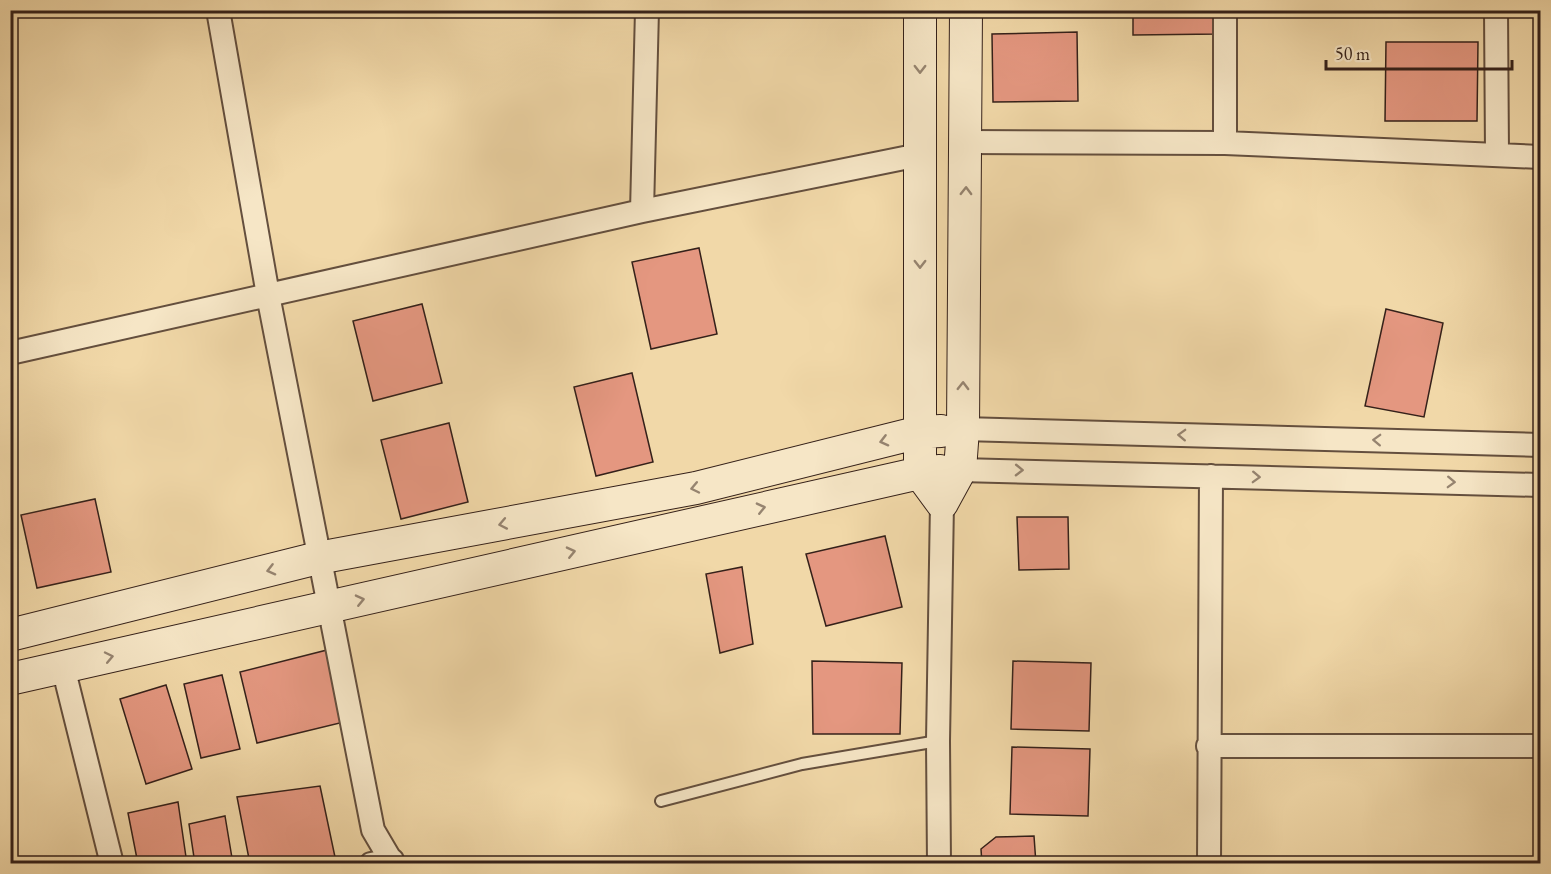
<svg xmlns="http://www.w3.org/2000/svg" width="1551" height="874" font-family="'EB Garamond',serif">
<style>
.building{fill:#e49780;stroke:#35211a;stroke-width:1.5}
.lines{fill:none;stroke-linecap:round;stroke-linejoin:round}
.lane-casing{stroke:#644f3e;stroke-width:14}
.street-casing{stroke:#644f3e;stroke-width:26}
.secondary-casing{stroke:#35211a;stroke-width:34}
.lane{stroke:#f6e6c6;stroke-width:10}
.street{stroke:#f6e6c6;stroke-width:22}
.secondary{stroke:#f6e6c6;stroke-width:32}
.oneway{stroke:#968470}
</style>
<rect width="100%" height="100%" fill="#f1d8a8"/>
<filter id="stains"><feTurbulence type="fractalNoise" baseFrequency=".00333" numOctaves="4"/><feColorMatrix values="0 0 0 0 .2 0 0 0 0 .09 0 0 0 0 .02 0 0 0 .5 -.17"/></filter>
<radialGradient id="worn" r=".72"><stop offset=".6" stop-color="#630" stop-opacity="0"/><stop offset="1" stop-color="#630" stop-opacity=".3"/></radialGradient>
<!-- building -->
<path class="building" d="M1133 10H1218V34L1133 35Z
M1077 32 1078 101 993 102 992 34Z
M1386 42H1478L1477 121H1385Z
M699 248 717 334 651 349 632 262Z
M422 304 442 383 373 401 353 321Z
M1386 309 1443 323 1424 417 1365 406Z
M632 373 653 462 596 476 574 387Z
M449 423 468 502 401 519 381 440Z
M95 499 111 572 37 588 21 515Z
M1017 517H1068L1069 569 1019 570Z
M885 536 902 607 826 626 806 554Z
M742 567 753 644 720 653 706 574Z
M327 650 344 722 257 743 240 672Z
M812 661 902 663 900 734H813Z
M1013 661 1091 663 1089 731 1011 729Z
M222 675 240 749 201 758 184 684Z
M166 685 192 769 146 784 120 699Z
M1012 747 1090 749 1088 816 1010 814Z
M320 786 335 857 307 864H250L237 797Z
M178 802 187 864H138L128 813Z
M225 816 233 864H195L189 824Z
M1034 836 1036 864H982L981 849 996 837Z"/>
<g class="lines">
<defs>
<path id="lane" d="M661 801 802 764 938 741"/>
<path id="street" d="M218 10 268 295 373 830 393 864
M1496 10 1497 154
M967 142 1225 143 1540 157
M1225 143V10
M642 211 647 10
M10 353 642 211 919 155
M963 429 1540 445
M960 470 1540 485
M63 667 112 864
M1208 746H1540
M371 864 392 860
M939 864 938 741 942 503
M1209 864 1211 476"/>
<path id="secondary" d="M920 10V473L942 503 960 470 963 429 966 10
M10 635 318 558 696 488 920 432 941 431
M10 679 920 473 940 471"/>
</defs>
<!-- lane casing -->
<use href="#lane" class="lane-casing"/>
<!-- street casing -->
<use href="#street" class="street-casing"/>
<!-- secondary casing -->
<use href="#secondary" class="secondary-casing"/>
<!-- lane -->
<use href="#lane" class="lane"/>
<!-- street -->
<use href="#street" class="street"/>
<!-- secondary -->
<use href="#secondary" class="secondary"/>
</g>
<!-- one-way arrows -->
<defs><path id="oneway-chevron" d="M-2-3.5L2.5 0L-2 3.5" fill="none" stroke-width="1.6" stroke-linecap="round" stroke-linejoin="round" transform="scale(1.5)"/></defs>
<g class="oneway">
<use href="#oneway-chevron" transform="translate(920 69) rotate(90)"/>
<use href="#oneway-chevron" transform="translate(966 191) rotate(-89)"/>
<use href="#oneway-chevron" transform="translate(920 264) rotate(90)"/>
<use href="#oneway-chevron" transform="translate(963 386) rotate(-89)"/>
<use href="#oneway-chevron" transform="translate(1182 435) rotate(-178)"/>
<use href="#oneway-chevron" transform="translate(1377 440) rotate(-178)"/>
<use href="#oneway-chevron" transform="translate(884 441) rotate(166)"/>
<use href="#oneway-chevron" transform="translate(1019 470) rotate(1)"/>
<use href="#oneway-chevron" transform="translate(1256 477) rotate(2)"/>
<use href="#oneway-chevron" transform="translate(1451 482) rotate(2)"/>
<use href="#oneway-chevron" transform="translate(695 488) rotate(168)"/>
<use href="#oneway-chevron" transform="translate(761 508) rotate(-13)"/>
<use href="#oneway-chevron" transform="translate(503 524) rotate(169)"/>
<use href="#oneway-chevron" transform="translate(571 552) rotate(-13)"/>
<use href="#oneway-chevron" transform="translate(271 570) rotate(166)"/>
<use href="#oneway-chevron" transform="translate(360 600) rotate(-13)"/>
<use href="#oneway-chevron" transform="translate(109 657) rotate(-12)"/>
</g>
<!-- margin -->
<rect width="1551" height="874" fill="none" stroke="#f1d8a8" stroke-width="36"/>
<rect x="12" y="12" width="1527" height="850" fill="none" stroke="#35211a" stroke-width="3"/>
<rect x="18" y="18" width="1515" height="838" fill="none" stroke="#35211a" stroke-width="1.5"/>
<!-- scale -->
<path d="M1326 60v9h186v-9" fill="none" stroke="#35211a" stroke-width="3"/>
<text x="1335" y="60" font-size="18" fill="#35211a" stroke="#f6e6c6" stroke-width="4.5" paint-order="stroke">50 m</text>
<rect width="100%" height="100%" filter="url(#stains)"/>
<rect width="100%" height="100%" fill="url(#worn)"/>
</svg>
